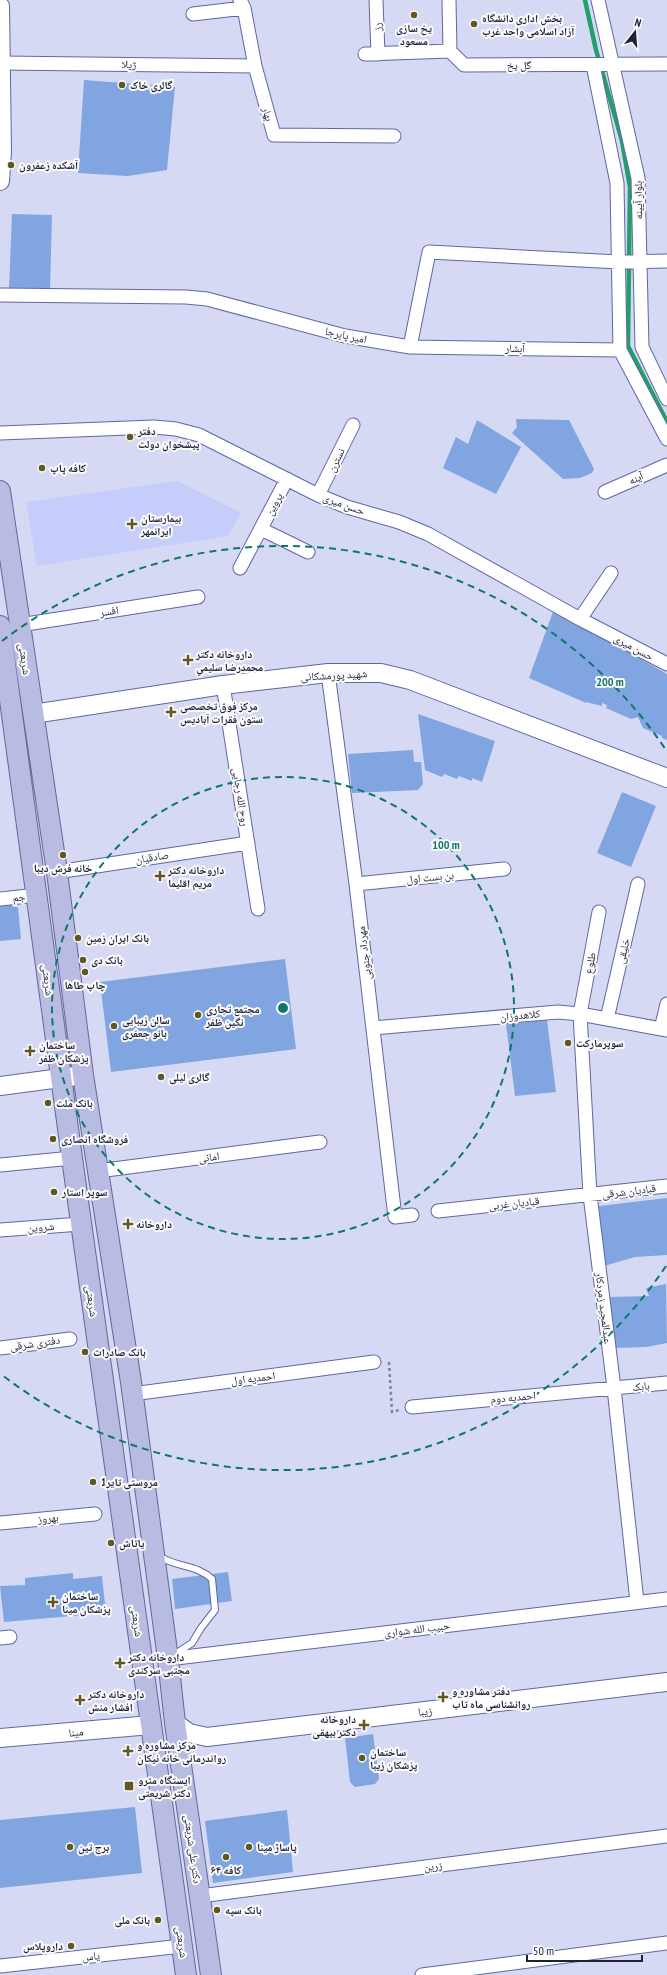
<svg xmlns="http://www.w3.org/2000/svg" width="667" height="1975" font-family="'PT Sans Narrow','Noto Naskh Arabic',sans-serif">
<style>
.built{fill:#c7cdfa}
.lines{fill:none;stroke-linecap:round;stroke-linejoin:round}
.stream{stroke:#22a06a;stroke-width:4.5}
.building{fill:#80a5e0}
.lane-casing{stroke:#6166a3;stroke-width:8}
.street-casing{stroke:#6166a3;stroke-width:15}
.secondary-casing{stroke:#6166a3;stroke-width:20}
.primary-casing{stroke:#63689a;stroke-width:22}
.path{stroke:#80839d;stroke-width:2.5;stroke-dasharray:3 3;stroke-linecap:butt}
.lane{stroke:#fff;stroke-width:6}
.street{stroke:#fff;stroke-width:13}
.secondary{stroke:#fff;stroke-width:18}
.primary{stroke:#b8bce2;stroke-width:20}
.ring{fill:none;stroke:#0f766e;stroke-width:2;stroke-dasharray:7 5}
.poi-dot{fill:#605723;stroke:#fbfbfb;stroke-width:1.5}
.labels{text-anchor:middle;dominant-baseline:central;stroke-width:4;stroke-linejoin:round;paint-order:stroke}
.poi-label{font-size:11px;font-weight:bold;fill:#1e2039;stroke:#fbfbfb;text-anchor:start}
.street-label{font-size:11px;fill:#1e2039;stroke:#fbfbfb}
.centre{fill:#0f766e;stroke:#fbfbfb;stroke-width:2}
.ring-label{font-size:12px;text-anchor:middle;font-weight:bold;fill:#0f766e;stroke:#fbfbfb;stroke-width:4;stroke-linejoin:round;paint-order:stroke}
</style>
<rect width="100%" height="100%" fill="#d5d9f4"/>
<!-- built -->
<path class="built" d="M177 481 241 513 228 536 37 566 26 502Z"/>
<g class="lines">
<!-- stream -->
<path class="stream" d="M585 0 596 50 622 141 630 187 628 346 667 422"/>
</g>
<!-- building -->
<path class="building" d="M84 80 175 87 167 170 128 176 78 173Z
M12 214 52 215 50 291 9 289Z
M516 419 569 420 594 469 592 473 580 478 563 479 512 433 517 427Z
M477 420 521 447 496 494 443 468 456 437 468 444Z
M554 609 667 674V740L662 738V736L643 728 638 717 631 719 606 708 607 705 602 703V706L586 702V703L529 678Z
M418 714 495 741 482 782 472 778V781L459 776 457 779 444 774 442 777 425 770Z
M413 750 414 762H421L423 784 418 790 352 793 348 754Z
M622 792 656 806 631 867 597 853Z
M11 903 18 908 21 939 0 941V904Z
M285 959 296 1049 111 1072 100 982Z
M547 1020 556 1092 515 1096 506 1024Z
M667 1198V1255L635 1257 604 1266 599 1206Z
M666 1284 667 1343 646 1347 614 1348 609 1297 649 1296 646 1288Z
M228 1572 232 1601 175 1609 172 1579Z
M73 1573V1579L102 1576 106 1613 4 1622 0 1586 25 1585V1578Z
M373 1734 379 1779 375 1784 355 1787 350 1782 345 1738Z
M135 1807 142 1873 0 1888V1820Z
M287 1810 293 1872 213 1883 205 1821Z"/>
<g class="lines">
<defs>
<path id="lane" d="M159 1556C177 1568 196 1564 212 1579L215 1610 201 1628 192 1643 172 1656"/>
<path id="street" d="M240 0 244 8 255 66 274 135 394 136
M376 0 378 54
M449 0 450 51
M598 0 638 178 642 347 667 399
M193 14 244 8
M365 54 450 51 464 65 667 64
M2 63 255 66
M593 65 617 183 620 350 667 439
M0 295 186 297 207 299 345 336 410 347 429 252 619 262 667 261
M410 347 620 350
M0 433 154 427 176 429 199 435 318 495 347 507 399 522 428 534 580 619 667 664
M605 492 667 465
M318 495 353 425
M261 529 308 552
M240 568 287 479
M580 619 611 573
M20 625 198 597
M328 673 356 884 395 1217 412 1215
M223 685 258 909
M57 872 248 843
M356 884 504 869
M0 899 37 895
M599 912 580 1014 590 1195 614 1388 637 1602
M607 1019 638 884
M373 1028 558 1012 580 1014 667 1030
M661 1029 667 1004
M0 1165 72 1158
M98 1171 320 1142
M438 1211 667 1186
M0 1230 81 1224
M0 1348 70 1339
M132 1394 374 1362
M412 1407 667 1383
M0 1523 95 1514
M0 1638 10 1637
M168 1659 667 1599
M200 1896 667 1836
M0 1966 182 1946
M422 1975 667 1943"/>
<path id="secondary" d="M0 6 2 151 0 181
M33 714 223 685 328 673H381L410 680 667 778
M0 1086 83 1075
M175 1723 189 1733 207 1737 667 1682
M0 1738 151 1725"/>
<path id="primary" d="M0 491 57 872 83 1075 131 1382 168 1659 175 1723 211 1975
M0 626 72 1158 186 1975"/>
</defs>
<!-- lane casing -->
<use href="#lane" class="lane-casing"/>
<!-- street casing -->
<use href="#street" class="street-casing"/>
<!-- secondary casing -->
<use href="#secondary" class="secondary-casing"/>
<!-- primary casing -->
<use href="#primary" class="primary-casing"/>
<!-- path -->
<path class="path" d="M389 1362 392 1412 399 1410"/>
<!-- lane -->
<use href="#lane" class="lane"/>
<!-- street -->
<use href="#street" class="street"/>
<!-- secondary -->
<use href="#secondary" class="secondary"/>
<!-- primary -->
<use href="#primary" class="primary"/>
</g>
<!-- distance rings -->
<g class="ring">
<circle cx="283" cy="1008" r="231"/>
<path d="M666 1266A462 462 0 0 1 2 1375M2 641A462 462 0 0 1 666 750"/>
</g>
<!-- markers -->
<g class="poi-dot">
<circle cx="414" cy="15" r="4"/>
<circle cx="474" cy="24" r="4"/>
<circle cx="122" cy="85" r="4"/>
<circle cx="11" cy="165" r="4"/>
<circle cx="130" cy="437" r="4"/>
<circle cx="42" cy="468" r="4"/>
<path d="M130 518h4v4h4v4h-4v4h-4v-4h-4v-4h4z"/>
<path d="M186 654h4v4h4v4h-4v4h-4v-4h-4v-4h4z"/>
<path d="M169 706h4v4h4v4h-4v4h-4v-4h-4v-4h4z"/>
<circle cx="63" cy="855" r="4"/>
<path d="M158 870h4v4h4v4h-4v4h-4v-4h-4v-4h4z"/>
<circle cx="78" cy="938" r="4"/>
<circle cx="83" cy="960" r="4"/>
<circle cx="85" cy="972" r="4"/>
<circle cx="198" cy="1015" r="4"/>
<circle cx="114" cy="1026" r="4"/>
<circle cx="568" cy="1043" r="4"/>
<path d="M28 1045h4v4h4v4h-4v4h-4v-4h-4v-4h4z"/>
<circle cx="161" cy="1077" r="4"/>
<circle cx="48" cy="1103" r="4"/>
<circle cx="53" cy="1139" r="4"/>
<circle cx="54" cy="1192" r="4"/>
<path d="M126 1218h4v4h4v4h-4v4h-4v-4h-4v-4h4z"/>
<circle cx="85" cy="1352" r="4"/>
<circle cx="93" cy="1482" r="4"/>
<circle cx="111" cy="1543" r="4"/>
<path d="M51 1596h4v4h4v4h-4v4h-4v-4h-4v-4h4z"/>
<path d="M118 1657h4v4h4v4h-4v4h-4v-4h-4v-4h4z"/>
<path d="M441 1691h4v4h4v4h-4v4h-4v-4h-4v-4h4z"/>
<path d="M78 1694h4v4h4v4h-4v4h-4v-4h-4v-4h4z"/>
<path d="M362 1719h4v4h4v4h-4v4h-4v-4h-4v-4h4z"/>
<path d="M126 1745h4v4h4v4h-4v4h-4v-4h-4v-4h4z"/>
<circle cx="362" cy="1758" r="4"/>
<rect x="124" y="1781" width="10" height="10" rx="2"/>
<circle cx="70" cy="1847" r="4"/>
<circle cx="249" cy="1847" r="4"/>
<circle cx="226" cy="1857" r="4"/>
<circle cx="217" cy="1910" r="4"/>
<circle cx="158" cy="1920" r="4"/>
<circle cx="71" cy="1946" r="4"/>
</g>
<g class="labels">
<!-- poi labels -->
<g class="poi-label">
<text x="482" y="18">بخش اداری دانشگاه<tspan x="482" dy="13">آزاد اسلامی واحد غرب</tspan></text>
<text x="414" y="28" text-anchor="middle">یخ سازی<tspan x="414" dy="13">مسعود</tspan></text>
<text x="130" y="85">گالری خاک</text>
<text x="19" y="165">آشکده زعفرون</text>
<text x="138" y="431">دفتر<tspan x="138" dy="13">پیشخوان دولت</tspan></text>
<text x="50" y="468">کافه پاپ</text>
<text x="141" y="518">بیمارستان<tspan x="141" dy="13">ایرانمهر</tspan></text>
<text x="196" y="654">داروخانه دكتر<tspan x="196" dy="13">محمدرضا سليمي</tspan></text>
<text x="180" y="706">مرکز فوق تخصصی<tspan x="180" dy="13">ستون فقرات آبادیس</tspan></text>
<text x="63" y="868" text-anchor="middle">خانه فرش دیبا</text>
<text x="168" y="870">داروخانه دکتر<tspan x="168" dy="13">مریم اقلیما</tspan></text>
<text x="86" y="938">بانک ایران زمین</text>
<text x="91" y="960">بانک دی</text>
<text x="85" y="985" text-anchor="middle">چاپ طاها</text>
<text x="206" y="1009">مجتمع تجاری<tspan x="206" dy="13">نگین ظفر</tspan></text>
<text x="122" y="1020">سالن زیبایی<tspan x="122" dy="13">بانو جعفری</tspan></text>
<text x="576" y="1043">سوپرمارکت</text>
<text x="39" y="1045">ساختمان<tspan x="39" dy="13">پزشکان ظفر</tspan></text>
<text x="169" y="1077">گالری لیلی</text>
<text x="56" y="1103">بانک ملت</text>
<text x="61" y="1139">فروشگاه انصاری</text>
<text x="62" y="1192">سوپر استار</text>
<text x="136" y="1224">داروخانه</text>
<text x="93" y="1352">بانک صادرات</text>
<text x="101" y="1482">مروستی تایر1</text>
<text x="119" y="1543">یاتاش</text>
<text x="62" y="1596">ساختمان<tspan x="62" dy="13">پزشكان مينا</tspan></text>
<text x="128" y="1657">داروخانه دکتر<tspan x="128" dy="13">مجتبی سرکندی</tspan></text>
<text x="452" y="1691">دفتر مشاوره و<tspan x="452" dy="13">روانشناسی ماه تاب</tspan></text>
<text x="88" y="1694">داروخانه دکتر<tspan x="88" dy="13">افشار منش</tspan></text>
<text x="356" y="1719" text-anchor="end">داروخانه<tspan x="356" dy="13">دکتر بیهقی</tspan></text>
<text x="137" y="1745">مرکز مشاوره و<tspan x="137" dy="13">رواندرمانی خانه نیکان</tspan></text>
<text x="370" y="1752">ساختمان<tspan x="370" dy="13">پزشکان زیبا</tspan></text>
<text x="138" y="1780">ایستگاه مترو<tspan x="138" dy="13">دکتر شریعتی</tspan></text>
<text x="78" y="1847">برج تین</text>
<text x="257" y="1847">پاساژ مینا</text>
<text x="226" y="1870" text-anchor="middle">کافه ۶۴</text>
<text x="225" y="1910">بانک سپه</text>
<text x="150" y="1920" text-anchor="end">بانک ملی</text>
<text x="63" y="1946" text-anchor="end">داروپلاس</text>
</g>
<!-- street labels -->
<g class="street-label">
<text transform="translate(377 27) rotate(-92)">رز</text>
<text transform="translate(129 64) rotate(2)">ژیلا</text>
<text x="519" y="65">گل یخ</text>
<text transform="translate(268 114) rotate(75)">بهار</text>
<text transform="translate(638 200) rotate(-91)">بلوار آیینه</text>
<text transform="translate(346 335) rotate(12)">امیر پابرجا</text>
<text transform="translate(515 348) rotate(1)">آبشار</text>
<text transform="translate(336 460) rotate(-64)">نسترن</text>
<text transform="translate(636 478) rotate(-23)">آینه</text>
<text transform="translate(274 504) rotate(-62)">پروین</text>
<text transform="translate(344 504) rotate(20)">حسن میری</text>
<text transform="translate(109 611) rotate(-9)">افسر</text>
<text transform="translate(634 647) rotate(28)">حسن میری</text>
<text transform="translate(25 659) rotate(82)">شریعتی</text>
<text transform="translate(334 675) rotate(-3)">شهید پورمشکانی</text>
<text transform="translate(241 797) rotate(81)">روح الله رجایی</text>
<text transform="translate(152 857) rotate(-9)">صادقیان</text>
<text transform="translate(430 877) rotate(-6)">بن بست اول</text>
<text transform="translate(19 897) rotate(-5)">جم</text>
<text transform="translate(623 951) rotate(-77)">خلیقی</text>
<text transform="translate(364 953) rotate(-97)">مهرداد جنوبی</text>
<text transform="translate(590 963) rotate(-79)">طلوع</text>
<text transform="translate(48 980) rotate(83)">شریعتی</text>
<text transform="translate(520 1015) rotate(-5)">کلاهدوزان</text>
<text transform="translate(209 1157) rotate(-7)">امانی</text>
<text transform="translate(629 1191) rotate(-7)">قبادیان شرقی</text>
<text transform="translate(514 1203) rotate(-6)">قبادیان غربی</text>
<text transform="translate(41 1227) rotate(-4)">شروین</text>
<text transform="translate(92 1301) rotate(82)">شریعتی</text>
<text transform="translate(604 1308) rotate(83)">عبدالمجید زمردکار</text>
<text transform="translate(35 1343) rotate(-8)">دفتری شرقی</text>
<text transform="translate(253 1378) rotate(-7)">احمدیه اول</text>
<text transform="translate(641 1386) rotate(-6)">بابک</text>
<text transform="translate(513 1397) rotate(-5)">احمدیه دوم</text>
<text transform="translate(48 1518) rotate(-6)">بهروز</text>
<text transform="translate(137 1621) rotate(82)">شریعتی</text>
<text transform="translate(417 1629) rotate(-7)">حبیب الله شواری</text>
<text transform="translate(425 1711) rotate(-7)">زیبا</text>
<text transform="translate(76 1732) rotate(-5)">مینا</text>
<text transform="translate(193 1849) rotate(82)">دکتر علی شریعتی</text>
<text transform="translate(433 1866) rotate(-7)">زرین</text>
<text transform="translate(182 1942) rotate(82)">شریعتی</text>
<text transform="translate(91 1956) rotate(-6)">یاس</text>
</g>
</g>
<circle cx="283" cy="1008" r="6" class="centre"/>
<g class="ring-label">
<text x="610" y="686">200 m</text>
<text x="446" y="849">100 m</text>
</g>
<!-- north arrow -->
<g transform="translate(635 32) rotate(17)" stroke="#fbfbfb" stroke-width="3" paint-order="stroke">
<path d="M0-3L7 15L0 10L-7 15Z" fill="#1e2039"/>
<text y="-6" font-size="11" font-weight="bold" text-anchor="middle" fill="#1e2039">N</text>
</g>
<!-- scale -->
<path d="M527 1955v6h115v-6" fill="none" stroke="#1e2039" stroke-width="2"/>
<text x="533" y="1955" font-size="12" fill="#1e2039" stroke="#fbfbfb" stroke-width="3" paint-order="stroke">50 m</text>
</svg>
